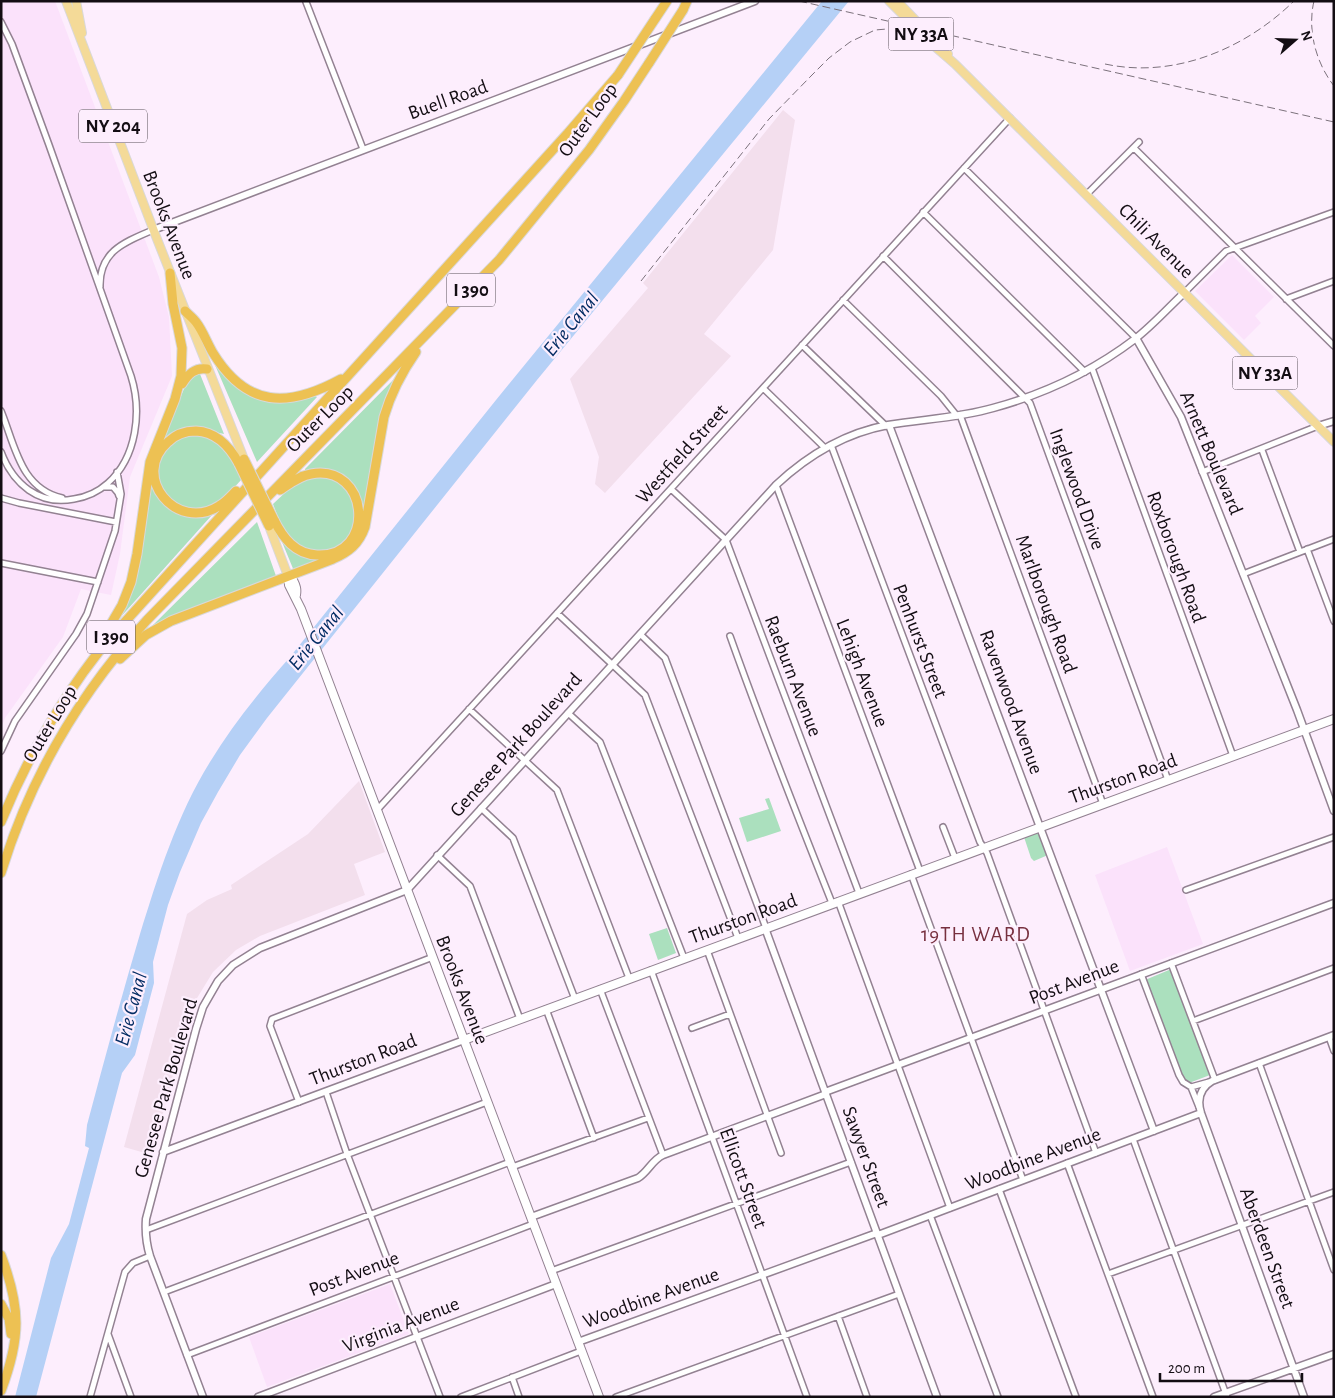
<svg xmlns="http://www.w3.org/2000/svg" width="1335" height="1398" font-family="'Alegreya Sans',sans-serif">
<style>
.built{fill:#fbe2fb}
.industrial{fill:#f3dfed}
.green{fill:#abe0be}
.water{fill:#b5d0f6}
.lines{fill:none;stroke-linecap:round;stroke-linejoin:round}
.minor-casing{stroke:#938292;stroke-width:8}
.tertiary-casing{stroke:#938292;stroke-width:9}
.secondary-casing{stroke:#938292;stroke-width:10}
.primary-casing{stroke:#d9d8d9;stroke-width:10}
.motorway-casing{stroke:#d9d8d9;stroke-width:11}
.minor{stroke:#fff;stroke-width:5}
.tertiary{stroke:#fff;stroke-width:6}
.secondary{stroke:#fff;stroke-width:8}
.primary{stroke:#f4da98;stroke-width:8}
.motorway{stroke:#edc153;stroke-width:9}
.rail{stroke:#7c727c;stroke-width:1;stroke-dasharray:8 4;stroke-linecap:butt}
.motorway-bridge-casing{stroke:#d9d8d9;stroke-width:11;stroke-linecap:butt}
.motorway-bridge{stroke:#edc153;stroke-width:9}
.labels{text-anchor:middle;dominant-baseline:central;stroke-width:4.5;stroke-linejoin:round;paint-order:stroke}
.shield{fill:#fdeefd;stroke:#595059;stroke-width:1}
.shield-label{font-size:19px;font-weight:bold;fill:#130d13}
.street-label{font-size:20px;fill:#130d13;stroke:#fdeefd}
.water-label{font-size:21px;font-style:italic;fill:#042d64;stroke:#fdeefd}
.neighbourhood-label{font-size:21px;letter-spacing:1px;fill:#77303f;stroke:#fdeefd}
</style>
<rect width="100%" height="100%" fill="#fdeefd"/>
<!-- built -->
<path class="built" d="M1 1H55L159 277 169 317 172 376 130 477 120 554 111 595 81 589 63 637 5 718 1 728Z
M1232 255 1274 297 1255 316 1261 323 1244 340 1195 291Z
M1167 847 1203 944 1130 971 1095 875Z
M390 1284 409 1334 267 1387 249 1337Z"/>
<!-- industrial -->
<path class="industrial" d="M783 110 795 120 773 250 704 334 731 356 605 493 595 484 599 457 570 379 648 288 643 283Z
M359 781 385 852 354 864 365 895 260 936 236 950 213 972 194 1003 182 1041 152 1155 124 1147 187 914 207 900 232 889 231 885 308 834Z"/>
<!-- green -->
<path class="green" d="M212 358 242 389 300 400 315 396 317 397 257 462Z
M198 373 200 374 224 434 201 429 161 445 188 379Z
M400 373 365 506 362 507 358 496 348 480 305 471V469Z
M192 434C223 438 230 453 241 480 231 491 220 505 205 509 168 519 141 469 171 443 176 439 185 437 192 434Z
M149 476 164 503 210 512 212 515 118 620 130 595 138 573Z
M311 476C328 477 345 481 351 499 355 508 358 518 353 528 344 552 311 559 293 541 283 531 278 517 273 504L290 488Z
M257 522 276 576 167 619 151 629 150 628Z
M280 537 320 557 321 561 294 571Z
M769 798 781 831 747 842 739 818 769 809 765 799Z
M1038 831 1048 855 1034 861 1031 858 1024 837Z
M667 928 676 953 658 960 649 934Z
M1169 970H1171L1210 1075 1189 1083 1182 1077 1145 980Z"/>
<!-- water -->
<path class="water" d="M822 1H849L537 380 267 718 240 755 218 792 201 823 180 872 168 905 153 962 154 983 135 1055 122 1073 36 1397H15L51 1258 69 1224 89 1148 85 1146 87 1125C104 1061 121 998 140 934 158 876 177 815 210 762 233 724 261 690 290 657L496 400Z"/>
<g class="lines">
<defs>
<path id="minor" d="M306 2 363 149
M1 22 12 44 49 145 131 376C142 411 137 457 108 483 98 492 87 497 74 499 39 506 13 484 1 452
M1134 148 1334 346
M964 168 1136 338
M1087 194 1139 142
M923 212 1085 372
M883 256 1030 403 1168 780
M100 287C99 251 125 242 153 230
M1185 292 1226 251 1334 212
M1286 299 1334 281
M843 300 941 396 957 416
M802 345 886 426
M1092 368 1233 756
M763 388 825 448
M1 411C15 445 20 488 62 498
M960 415 1103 804
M831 445 980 842 987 853 1096 1153
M1262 450 1300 552
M1202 472 1318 426
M776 485 920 871
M103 487H113L118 493 119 496
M671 489 726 540 859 893
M1 498 19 503 116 522
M1307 549 1334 621
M1 563 98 582
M1243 574 1334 539
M557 613 645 695 738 938
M640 634 665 658 766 928
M730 636C762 726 797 815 832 903
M469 709 557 790 629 978
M568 713 600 742 684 958
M1 751 15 721 76 634 87 614 115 531 121 494 117 472
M481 808 513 838 575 999
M377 810 1010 118
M943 827 955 858
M437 855 470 886 520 1019
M911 874 1023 1180
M1186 890 1334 837
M838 901 950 1208
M707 950 781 1153
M1171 963 1215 1080
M651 970 807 1397
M1141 974 1179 1075 1183 1082 1191 1087 1199 1107
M600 989 663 1155
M546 1009 594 1138
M1193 1021 1334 968
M692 1028 730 1014
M1329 1037 1334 1051
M1259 1063 1334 1270
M1191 1087 1209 1082
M326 1092 347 1154 440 1397
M299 1102 270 1026 272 1019 433 957
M1133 1139 1227 1397
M1067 1163 1153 1397
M512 1167 648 1118
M999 1189 1076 1397
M930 1215 998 1397
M146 1230 487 1102
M551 1271 851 1162
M1108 1274 1334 1192
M164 1292 510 1162
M838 1316 867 1397
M108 1334 131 1397
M187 1355 533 1224
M512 1377 519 1397
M90 1397 125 1272 133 1263 150 1256
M461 1397 581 1351
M616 1397 899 1294"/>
<path id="tertiary" d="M153 230 755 1
M1136 338 1181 417 1297 710 1334 811
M889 425 1154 1131
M1318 426 1334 421
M765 928 937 1397
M825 1092 1334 903
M163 1152 464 1040
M531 1217 638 1178C648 1172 652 1160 663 1155L826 1094
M878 1235 1201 1113
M578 1342 877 1233
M203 1397 150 1256C146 1243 145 1233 146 1219L196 1029 203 1007 218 981 233 965 260 948 407 890 776 485C808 455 845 433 888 425 923 419 959 418 993 408 1044 394 1093 371 1135 339 1153 325 1168 308 1185 292
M258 1397 556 1284
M1214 1397 1334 1354
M1304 1397 1201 1113C1197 1100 1200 1088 1212 1081L1334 1035"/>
<path id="secondary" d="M288 576 289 585 301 609 599 1397
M289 578 293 580C296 586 297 589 296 595
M464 1040 1334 719"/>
<path id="primary" d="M66 1 157 239 244 459
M76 1 82 33
M889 1 933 45 955 64 1334 442
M897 1 948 54
M269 526 288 576"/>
<path id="motorway" d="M683 10 687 1
M655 19 667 1
M185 311C189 315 193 318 196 322 203 331 207 343 213 353 247 408 288 408 341 379
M182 384C188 374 195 367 207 369
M236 491C231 496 226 502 219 506 176 533 130 476 168 442 175 435 185 431 196 431 217 432 230 447 239 464
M274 520C283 538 295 554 317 555 377 558 370 463 311 474 299 476 289 484 280 490
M98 646 122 605 131 582 137 554 150 462 175 399 181 376 182 348 173 304 170 273
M120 659 146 635 171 621 333 559C349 552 359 544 365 527L384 417C391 393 402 372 416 352
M1 822C27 758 61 699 104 645L568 133 618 75
M1 873C30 778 80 693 147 620L499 260 589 150 624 101 649 63
M1 1255C21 1308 21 1338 1 1391
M1 1304 9 1319 11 1334"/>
</defs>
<!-- minor casing -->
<use href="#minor" class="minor-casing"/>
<!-- tertiary casing -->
<use href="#tertiary" class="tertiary-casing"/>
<!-- secondary casing -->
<use href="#secondary" class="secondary-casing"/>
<!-- primary casing -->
<use href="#primary" class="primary-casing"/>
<!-- motorway casing -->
<use href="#motorway" class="motorway-casing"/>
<!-- minor -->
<use href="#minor" class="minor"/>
<!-- tertiary -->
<use href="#tertiary" class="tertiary"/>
<!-- secondary -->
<use href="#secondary" class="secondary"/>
<!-- primary -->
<use href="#primary" class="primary"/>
<!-- motorway -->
<use href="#motorway" class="motorway"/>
<!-- rail -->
<path class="rail" d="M799 1 1334 122
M1314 1C1307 30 1316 63 1334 86
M1105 64C1174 79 1245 49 1294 1
M641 281 769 119 812 75 829 58 850 42 875 30 899 28"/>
<defs>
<path id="motorway-bridge" d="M649 63 683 10
M618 75 655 19
M244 459 274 520
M239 464 269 526"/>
</defs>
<!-- motorway-bridge casing -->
<use href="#motorway-bridge" class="motorway-bridge-casing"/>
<!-- motorway-bridge -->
<use href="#motorway-bridge" class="motorway-bridge"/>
</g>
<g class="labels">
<!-- shield labels -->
<g class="shield">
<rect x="888.5" y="17.5" width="65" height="33" rx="4"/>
<rect x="79" y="109.5" width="68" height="33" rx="4"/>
<rect x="447" y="273.5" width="48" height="33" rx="4"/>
<rect x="1232.5" y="356.5" width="65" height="33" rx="4"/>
<rect x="87" y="620.5" width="48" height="33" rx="4"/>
</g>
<g class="shield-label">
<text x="921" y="34">NY 33A</text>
<text x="113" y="126">NY 204</text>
<text x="471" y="290">I 390</text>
<text x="1265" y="373">NY 33A</text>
<text x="111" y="637">I 390</text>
</g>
<!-- street labels -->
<g class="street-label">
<text transform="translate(448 100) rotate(-20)">Buell Road</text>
<text transform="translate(588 120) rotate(-54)">Outer Loop</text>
<text transform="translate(169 225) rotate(69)">Brooks Avenue</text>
<text transform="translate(1156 241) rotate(45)">Chili Avenue</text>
<text transform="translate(320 419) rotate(-45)">Outer Loop</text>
<text transform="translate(1211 453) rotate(67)">Arnett Boulevard</text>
<text transform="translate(682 454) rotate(-48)">Westfield Street</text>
<text transform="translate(1077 489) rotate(70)">Inglewood Drive</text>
<text transform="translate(1176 557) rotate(70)">Roxborough Road</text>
<text transform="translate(1046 604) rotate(70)">Marlborough Road</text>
<text transform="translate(920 641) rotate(69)">Penhurst Street</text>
<text transform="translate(862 673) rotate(69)">Lehigh Avenue</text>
<text transform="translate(793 676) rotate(69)">Raeburn Avenue</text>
<text transform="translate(1011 702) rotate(70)">Ravenwood Avenue</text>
<text transform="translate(50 724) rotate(-59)">Outer Loop</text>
<text transform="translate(516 745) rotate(-48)">Genesee Park Boulevard</text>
<text transform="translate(1123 779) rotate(-20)">Thurston Road</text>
<text transform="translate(743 919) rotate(-20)">Thurston Road</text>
<text transform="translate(1074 982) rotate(-21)">Post Avenue</text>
<text transform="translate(462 990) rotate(69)">Brooks Avenue</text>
<text transform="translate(363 1060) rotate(-21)">Thurston Road</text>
<text transform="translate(166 1088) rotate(-74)">Genesee Park Boulevard</text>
<text transform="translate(866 1157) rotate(70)">Sawyer Street</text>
<text transform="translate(1033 1159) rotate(-21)">Woodbine Avenue</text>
<text transform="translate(743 1178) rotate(70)">Ellicott Street</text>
<text transform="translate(1267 1248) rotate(70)">Aberdeen Street</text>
<text transform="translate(354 1274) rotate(-21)">Post Avenue</text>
<text transform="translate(651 1298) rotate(-20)">Woodbine Avenue</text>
<text transform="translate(401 1325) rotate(-21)">Virginia Avenue</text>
</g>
<!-- water labels -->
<g class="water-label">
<text transform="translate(571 324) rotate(-51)">Erie Canal</text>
<text transform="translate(316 638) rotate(-51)">Erie Canal</text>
<text transform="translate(131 1009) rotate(-75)">Erie Canal</text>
</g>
<!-- neighbourhood labels -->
<g class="neighbourhood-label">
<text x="976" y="934">19TH WARD</text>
</g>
</g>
<!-- border -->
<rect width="1335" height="1398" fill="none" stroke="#130d13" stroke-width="5"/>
<!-- north arrow -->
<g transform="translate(1295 40) rotate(70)" stroke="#fdeefd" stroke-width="4" paint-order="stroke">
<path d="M0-4L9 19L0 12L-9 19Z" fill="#130d13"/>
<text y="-8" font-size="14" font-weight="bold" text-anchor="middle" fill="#130d13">N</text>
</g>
<!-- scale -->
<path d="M1160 1373v8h142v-8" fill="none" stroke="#130d13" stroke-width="2.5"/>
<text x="1168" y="1373" font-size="15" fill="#130d13" stroke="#fdeefd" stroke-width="4" paint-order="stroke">200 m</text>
</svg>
